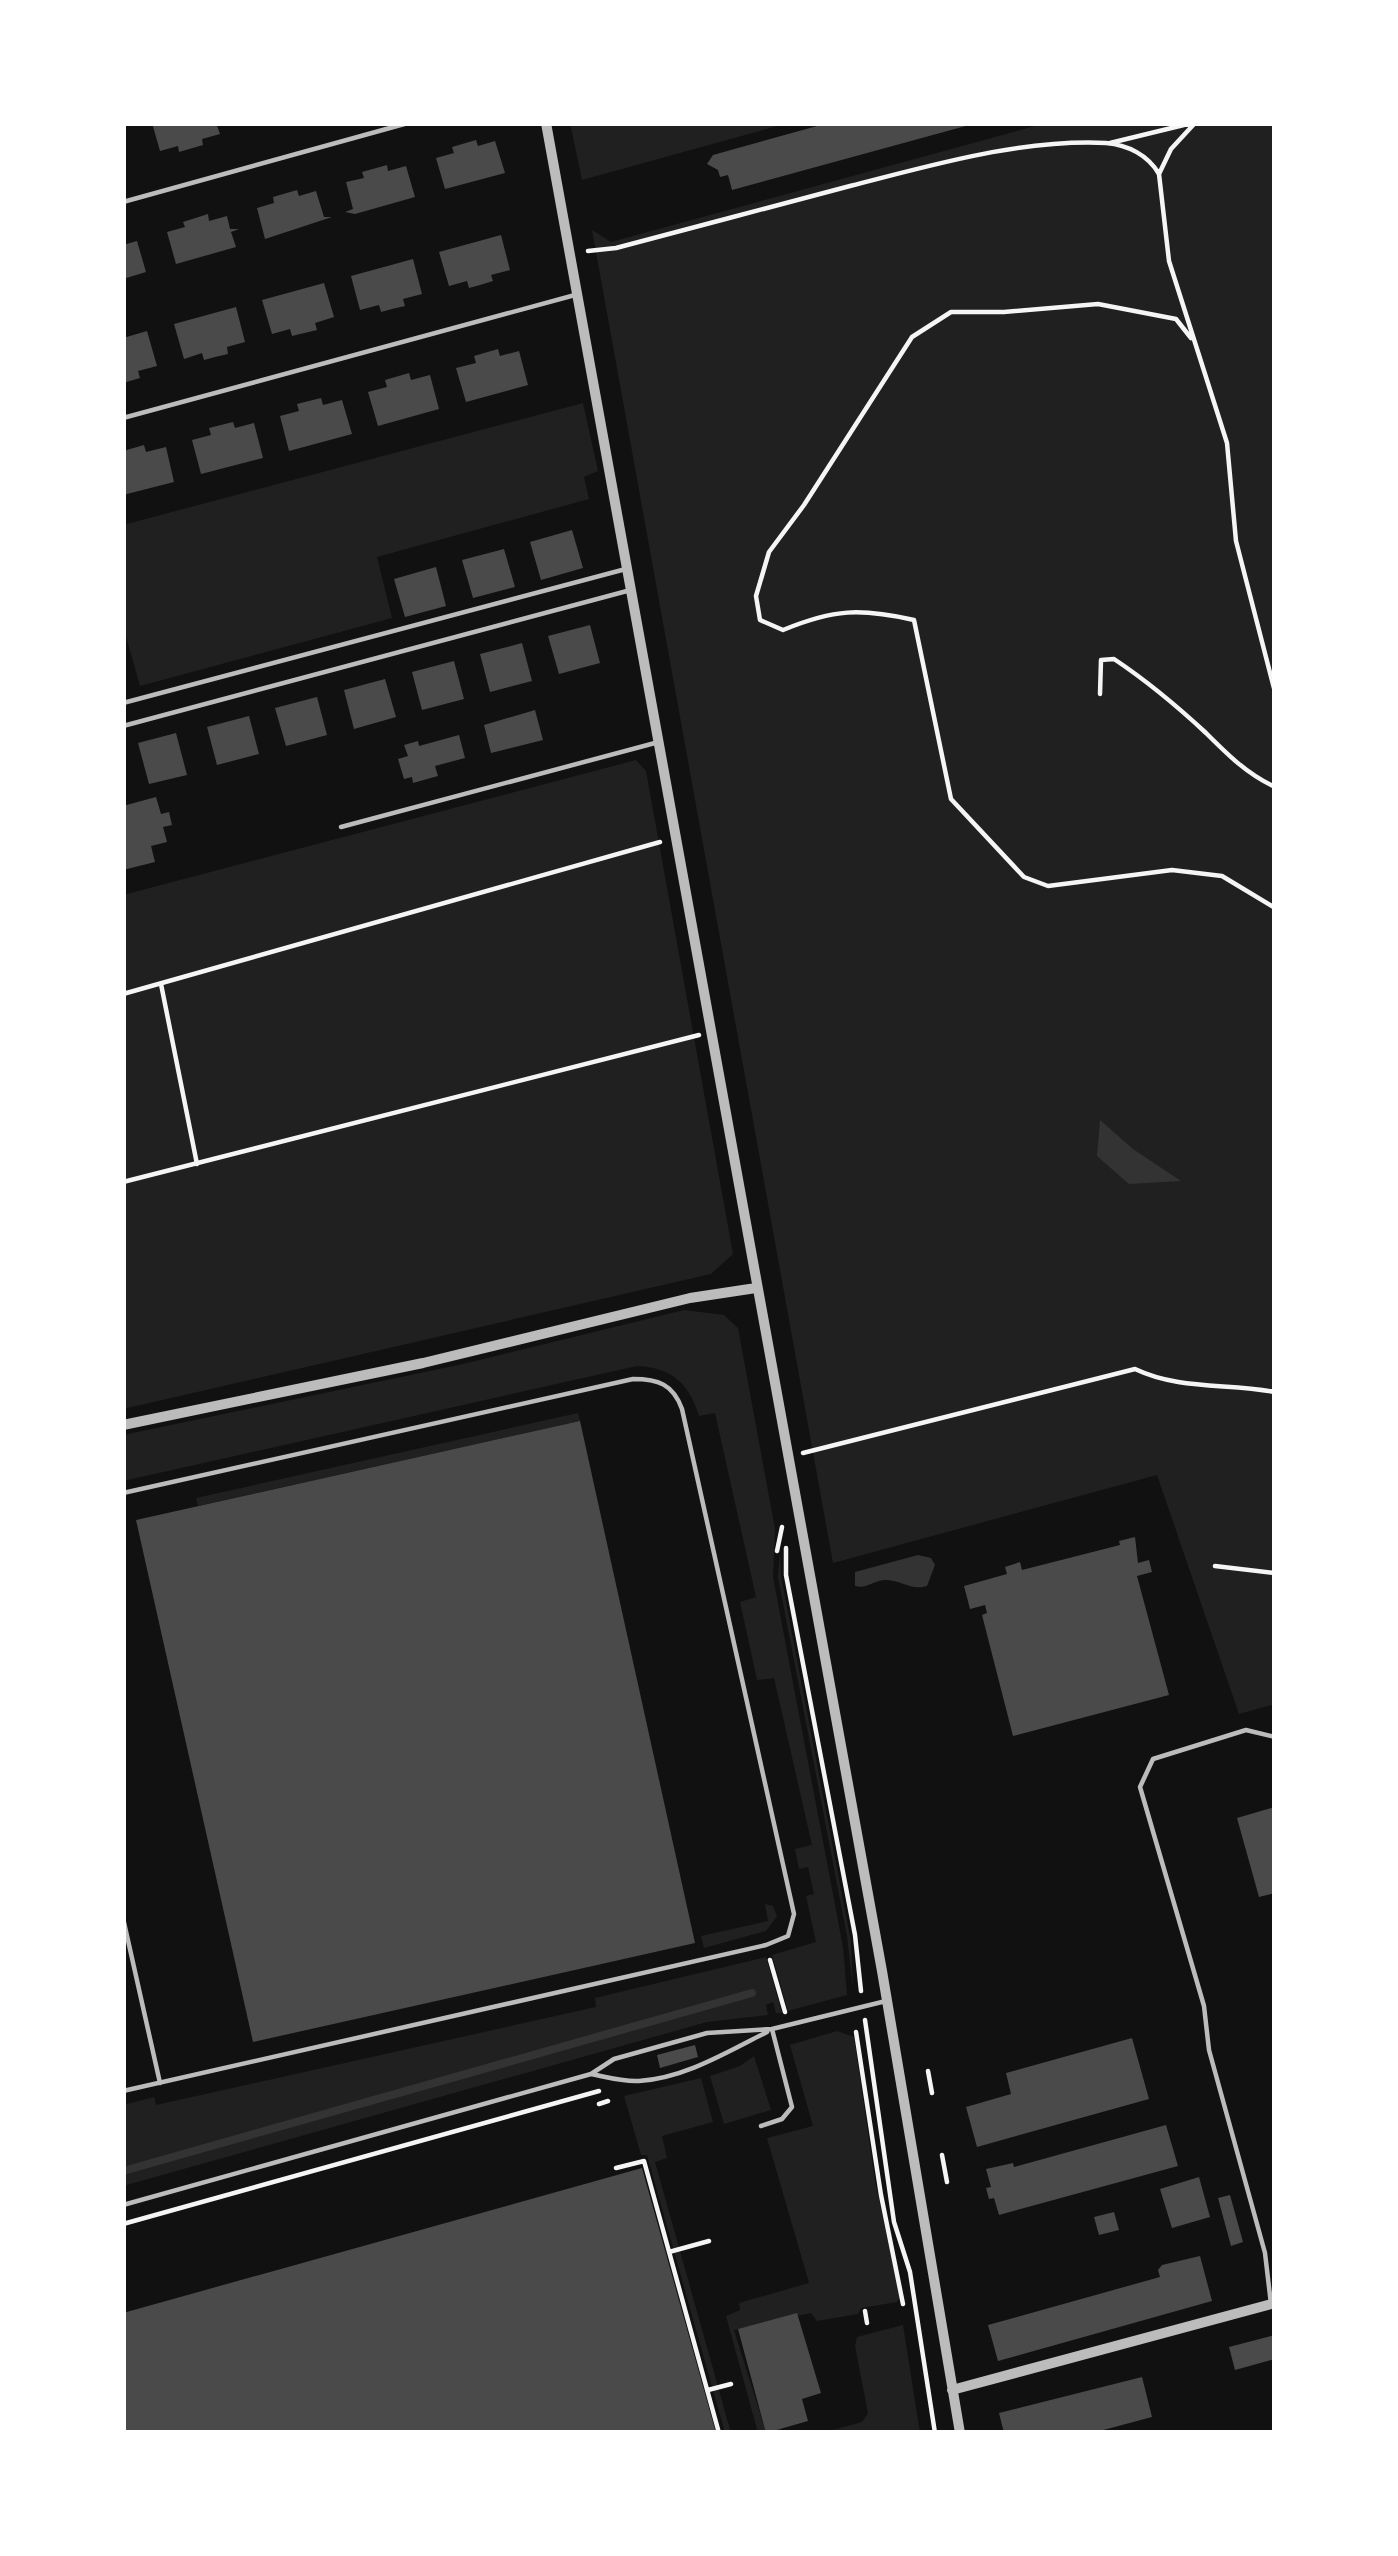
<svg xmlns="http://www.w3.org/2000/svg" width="1398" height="2556" font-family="Inter,sans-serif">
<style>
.green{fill:#202020}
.water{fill:#333}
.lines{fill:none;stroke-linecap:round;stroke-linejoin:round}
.stream{stroke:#333;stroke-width:8}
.building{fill:#4a4a4a}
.path{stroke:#f5f5f5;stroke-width:4.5}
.service{stroke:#bcbcbc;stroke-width:4.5}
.minor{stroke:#bcbcbc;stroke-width:10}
</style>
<rect width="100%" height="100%" fill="#111"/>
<!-- green -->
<path class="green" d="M570 123H788L582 180Z
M1046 123H1275V1704L1239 1714 1157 1475 833 1563 592 230 611 242Z
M583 403 598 471 584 477 589 499 377 557 392 618 140 686 123 626V525Z
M636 760 646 771 733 1254 711 1274 123 1409V895Z
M684 1310 724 1315 738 1328 775 1529 773 1577 843 1947 847 1995 788 2011 772 1955 816 1942 806 1896 814 1894 808 1867 799 1869 795 1849 812 1845 774 1678 757 1680 740 1602 756 1597 715 1413 699 1416C689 1383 672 1368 637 1366L123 1481V1435L463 1364Z
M578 1413 580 1421 198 1506 196 1498Z
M780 1551 781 1576 851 1942 853 1989 847 1936 778 1577Z
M765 1904 773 1906 777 1916 766 1931 704 1948 701 1936 768 1921Z
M766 1957 782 2013H776L773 2002 766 2005 768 2015 707 2022 123 2186V2105L154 2097 156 2105 596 2007 595 1998Z
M837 2031 854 2037 875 2181 900 2297 897 2302 861 2308 858 2314 817 2321 811 2313 734 2330 766 2432 781 2429 782 2433H758L726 2316 740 2310 739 2303 809 2283 767 2138 813 2126 790 2045Z
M754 2056 771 2110 724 2124 710 2076 740 2066Z
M701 2078 713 2122 662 2136 667 2158 655 2162 731 2433H725L647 2155H641L624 2096Z
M903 2325 920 2433H822L862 2422 868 2413 855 2346 857 2337Z"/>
<!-- water -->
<path class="water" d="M1100 1120 1133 1149 1181 1181 1129 1184 1097 1156Z
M918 1555 931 1558 935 1565 927 1586C911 1591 902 1580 885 1580 871 1581 868 1589 855 1586V1572Z"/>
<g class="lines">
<!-- stream -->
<path class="stream" d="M123 2171 752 1993"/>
</g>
<!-- building -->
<path class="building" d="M152 123H216L220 134 202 139 203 145 179 152 178 146 160 151Z
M828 123H973V124L732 190 728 175 720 177 718 170 707 164 713 155Z
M476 140 478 146 495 141 505 173 445 189 436 158 454 153 452 147Z
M387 165 388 171 406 166 415 197 355 214 345 212 353 209 346 182 364 178 362 172Z
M297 190 299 196 316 191 324 217H332L265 239 257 208 274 203 273 197Z
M208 214 209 221 227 216 230 229H239L231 232 236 247 176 264 167 232 185 227 183 222Z
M501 235 510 270 491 275 493 281 480 285 469 288 467 281 449 286 439 252Z
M137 241 146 272 123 279V245Z
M413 259 422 294 403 299 405 306 392 309 381 312 379 305 360 310 351 276Z
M324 283 334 317 315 323 317 330 292 336 290 329 272 334 262 300Z
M236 307 245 342 227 347 228 354 215 357 204 360 202 353 184 359 174 324Z
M147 331 157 366 138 371 140 378 123 383V338Z
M498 349 500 356 519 351 528 385 466 402 456 368 476 363 474 356Z
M409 373 411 380 430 375 439 409 378 426 368 392 387 387 385 380Z
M321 398 323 405 342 400 352 434 289 451 280 416 299 411 297 404Z
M233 422 235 428 254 423 263 458 201 474 192 440 211 435 209 428Z
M144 445 146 452 166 447 174 482 123 495V451Z
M572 530 583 568 541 580 530 542Z
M504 549 515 587 473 598 462 560Z
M436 567 446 606 405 617 394 579Z
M590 625 600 663 559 674 548 636Z
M522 643 532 681 490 692 480 654Z
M454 661 464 699 422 710 412 672Z
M385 679 396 717 354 729 344 690Z
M317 697 327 735 286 746 275 708Z
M535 710 543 740 491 753 484 725Z
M249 716 259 754 217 765 207 727Z
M176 733 187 775 149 784 138 743Z
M459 735 465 758 435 766 438 776 413 783 412 777 404 779 398 759 408 756 404 745 418 741 419 746Z
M156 797 161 814 169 812 172 825 163 827 167 842 151 846 155 862 123 870V806Z
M580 1421 695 1943 253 2042 136 1520Z
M1135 1537 1138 1563 1149 1560 1152 1572 1137 1576 1169 1695 1013 1736 982 1615 987 1613 985 1605 970 1609 964 1586 1007 1574 1005 1567 1020 1562 1022 1570 1120 1545 1119 1541Z
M1275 1807V1893L1259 1897 1237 1818Z
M1132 2038 1149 2099 977 2147 966 2107 1011 2094 1006 2073Z
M695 2045 698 2057 660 2068 657 2055Z
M1166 2125 1178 2166 999 2215 994 2198 989 2199 986 2188 991 2187 986 2169 1013 2163 1014 2167Z
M642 2168 716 2433H123V2313Z
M1199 2177 1210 2217 1172 2228 1160 2189Z
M1230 2195 1243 2242 1231 2246 1218 2198Z
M1114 2212 1119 2230 1099 2235 1094 2217Z
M1200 2256 1212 2301 998 2361 988 2325 1160 2277 1158 2270 1162 2265Z
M797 2313 821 2393 802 2399 808 2421 766 2433 738 2329Z
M1275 2335V2359L1235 2370 1229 2347Z
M1142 2377 1152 2417 1092 2433H1004L999 2413Z"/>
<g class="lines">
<!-- path -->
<path class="path" d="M1110 143 1192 123
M1159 174 1171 149 1195 123
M588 251 616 248C694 227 772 207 850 186 933 165 1019 139 1106 143 1128 145 1148 155 1159 174L1169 261 1227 443 1236 541 1275 692
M1191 338 1176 319 1098 304 1004 312H951L912 337 804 505 769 552 756 596 760 620 783 630C834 609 860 608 914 620L951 799 1024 877 1048 886 1172 870 1222 876 1275 908
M1100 694 1101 660 1114 659C1147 681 1177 706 1206 733 1228 755 1247 774 1275 787
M161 984 197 1164
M123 994 660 842
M123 1182 699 1035
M803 1453 1135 1369C1179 1390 1227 1383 1275 1392
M786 1548V1575L855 1935 861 1991
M777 1551 782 1527
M1215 1566 1275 1573
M770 1960 785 2012
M865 2020 894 2222 910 2272 935 2433
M856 2032 881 2195 903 2304
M928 2071 932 2093
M599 2104 608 2101
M942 2155 947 2182
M616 2168 644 2161 719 2433
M123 2224 599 2091
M669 2252 709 2241
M865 2311 867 2323
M708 2390 731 2384"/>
<!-- service -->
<path class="service" d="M123 202 408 123
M123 418 575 295
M123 703 622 570
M123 726 627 591
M341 827 655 743
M123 1493 633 1379C658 1379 673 1384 682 1409L794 1914 788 1936 766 1945 123 2091
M123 1918 160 2083
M591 2074C606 2077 624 2082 639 2081 685 2078 727 2052 767 2032
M761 2126 782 2119 792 2107 772 2029
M123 2205 591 2074 614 2059 707 2033 772 2029 886 2001
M1271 2304 1265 2253 1209 2050 1204 2006 1140 1787 1153 1759 1246 1730 1275 1737"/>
<!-- minor -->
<path class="minor" d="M546 123 882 1971 960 2433
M123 1425 423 1363 690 1298 756 1288
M952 2390 1275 2303"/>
</g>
<!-- border -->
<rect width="1398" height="2556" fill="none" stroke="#ffffff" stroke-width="252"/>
</svg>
